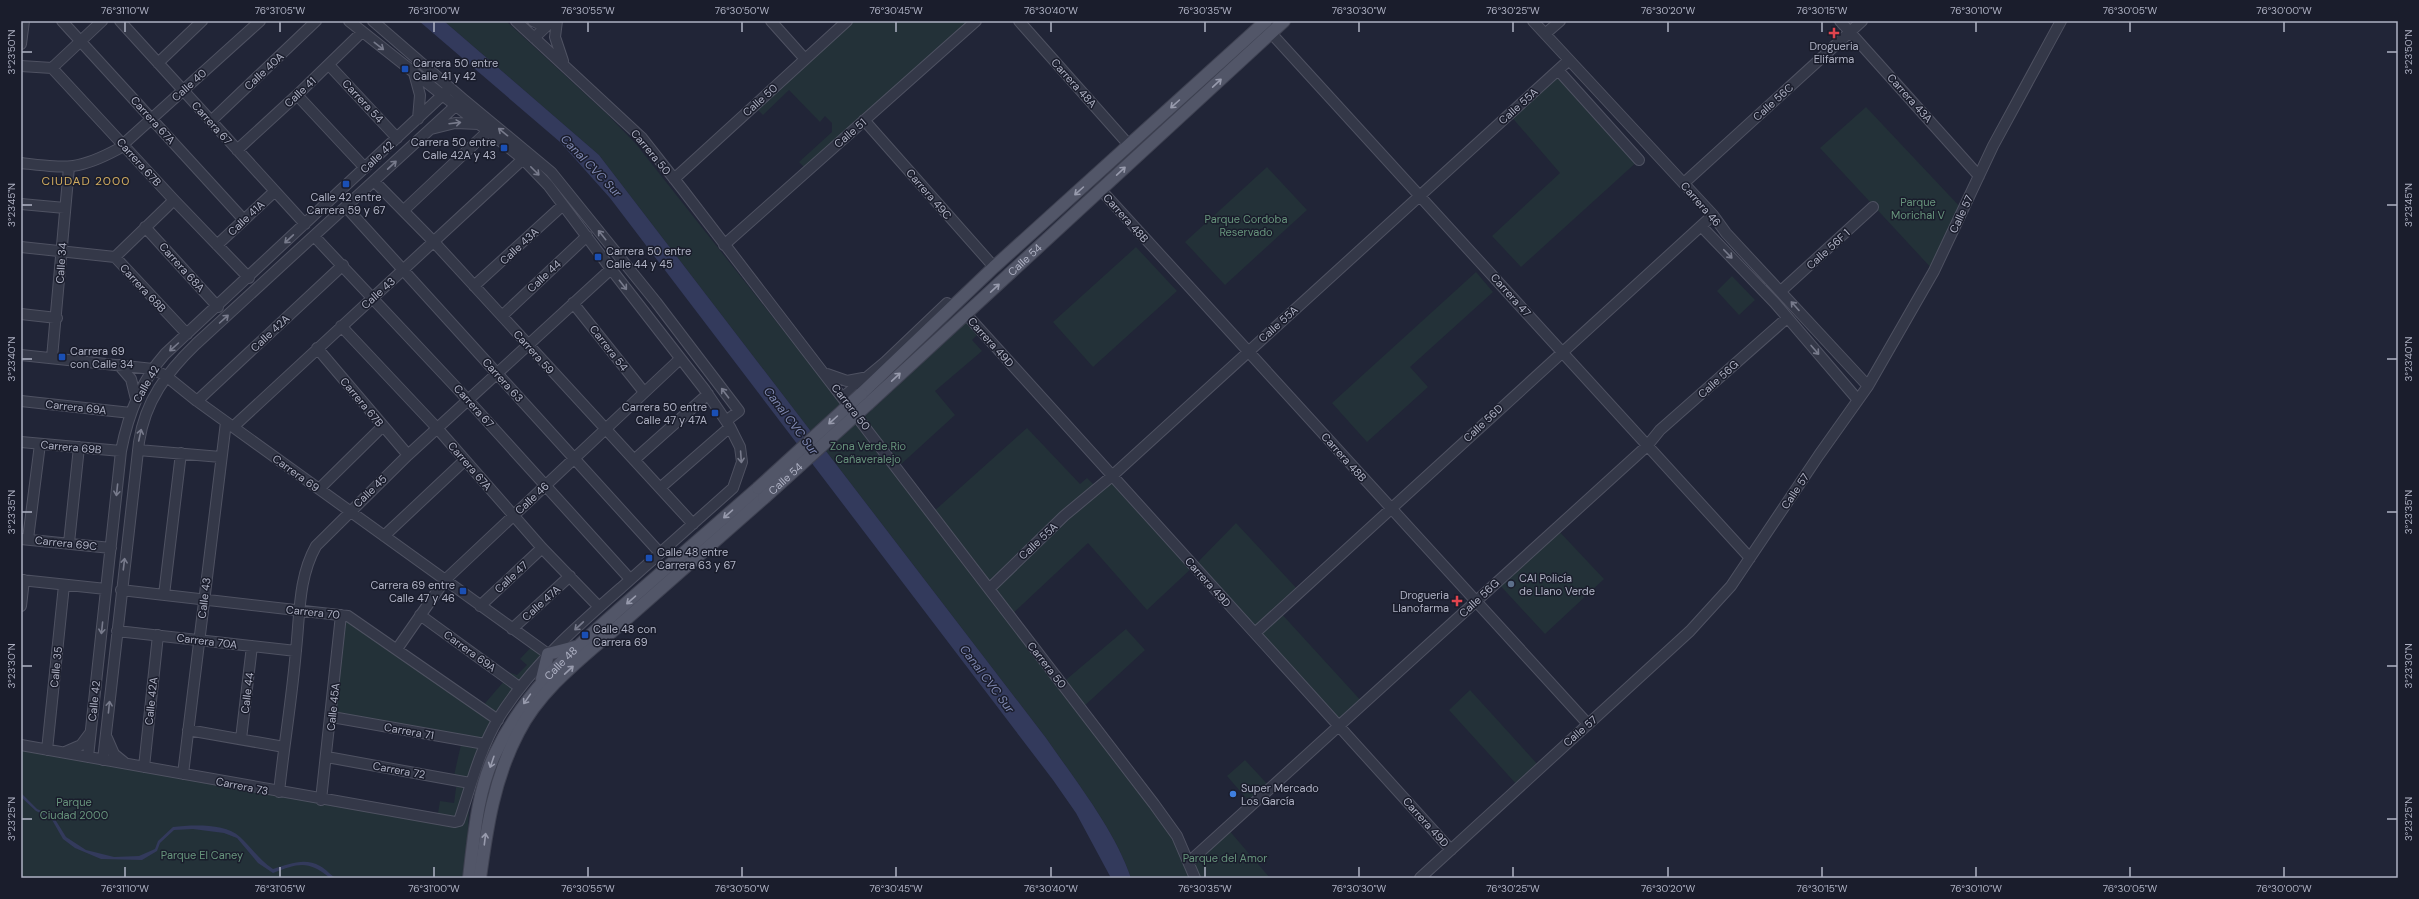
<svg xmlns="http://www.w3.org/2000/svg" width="2419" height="899" font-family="'DM Sans',sans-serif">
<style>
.green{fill:#233138}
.water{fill:#333a5c}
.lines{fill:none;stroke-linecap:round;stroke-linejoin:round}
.minor-casing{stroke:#4f5262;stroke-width:12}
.major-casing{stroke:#3e4151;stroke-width:14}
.minor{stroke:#343848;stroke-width:10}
.major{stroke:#525668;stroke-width:12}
.major-bridge-casing{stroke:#3e4151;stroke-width:14;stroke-linecap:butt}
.major-bridge{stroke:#525668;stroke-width:12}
.oneway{stroke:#787b8c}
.oneway2{stroke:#989bad}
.ticks{fill:none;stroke:#afb2c4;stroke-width:1.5}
.health-dot{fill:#e0444e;stroke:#1a1d2c;stroke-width:1.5}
.transit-dot{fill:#1a4fb4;stroke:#1a1d2c;stroke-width:1.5}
.service-dot{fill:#5c6f8a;stroke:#1a1d2c;stroke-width:1.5}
.shop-dot{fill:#3f7fe0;stroke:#1a1d2c;stroke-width:1.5}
.labels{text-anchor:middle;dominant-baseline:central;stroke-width:3;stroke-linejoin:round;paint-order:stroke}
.poi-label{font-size:11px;fill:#afb2c4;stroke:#1a1d2c;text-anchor:start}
.street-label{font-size:11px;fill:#afb2c4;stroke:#1a1d2c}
.park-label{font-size:11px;fill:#67947c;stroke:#1a1d2c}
.water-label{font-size:12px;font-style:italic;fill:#7f88b1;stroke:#1a1d2c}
.neighbourhood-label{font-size:12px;letter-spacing:1px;fill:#d0ab5f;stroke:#1a1d2c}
.neatline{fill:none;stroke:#afb2c4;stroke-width:1.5}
.ticks-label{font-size:10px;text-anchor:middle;fill:#afb2c4}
</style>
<rect width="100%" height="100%" fill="#212537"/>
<!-- green -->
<path class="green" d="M444 21H506L607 114 636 144 836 397 861 420 970 318 981 331 972 340 982 351 935 391 955 415 898 467 932 513 1027 428 1080 484 1087 478 1097 488 1112 476 1194 566 1236 523 1300 592 1279 611 1364 704 1339 727 1194 566 1147 610 1088 543 1009 617 1061 684 1126 629 1145 650 1081 709 1154 804 1189 862 1227 828 1270 878H1131C1115 830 1075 780 1046 738L599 155Z
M847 21H976L807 170 799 162 832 132V123L825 116 820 122 789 90 763 115 754 106Z
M1558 70 1639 160 1521 267 1492 236 1560 173 1509 114Z
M1866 107 1963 210 1934 271 1820 148Z
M1267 167 1307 210 1225 285 1185 242Z
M1136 247 1177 291 1093 367 1053 322Z
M1476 272 1493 292 1410 367 1428 387 1367 442 1332 403Z
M1732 276 1755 300 1739 315 1717 291Z
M1556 528 1604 579 1545 634 1497 582Z
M341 615 481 708 511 673 517 675 527 665 520 659 534 644 548 654 519 687 470 783 468 830 463 878H21V745L437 819 440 801 454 803 457 781 453 780 462 740 332 717Z
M1470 690 1540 767 1518 786 1449 710Z
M1245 760 1271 788 1252 805 1227 776Z"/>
<!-- water -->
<path class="water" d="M419 21H444L599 155 1046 738C1075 780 1115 830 1131 878H1111L1076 813 1053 780 610 198 560 142Z
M21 793 37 809 53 816 66 837 86 850 114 857 139 856 155 849 158 841 173 827C192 825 225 823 240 837 252 848 259 860 273 869 289 864 305 857 320 866 326 869 330 875 336 878H330C308 860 299 863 273 873L258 863 237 838 224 833 193 829 174 830 160 843 157 851 142 860 101 859 75 848 63 839 51 818 36 811 21 797Z"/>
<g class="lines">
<defs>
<path id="minor" d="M62 21 244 220
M120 21 305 224
M373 21 463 99 551 172 656 302 739 411 726 421
M516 21 642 138 683 190 1154 804 1177 836 1195 878
M533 21 539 24 544 21
M557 21 555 37 563 61
M771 21 805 59
M1019 21 1129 145
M1533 21 1713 215 1726 233 1868 386
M1840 21 1979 176
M1271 33 1750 558
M1545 34 1560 21
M534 38 552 21
M21 44 24 21
M158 63 202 21
M329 65 397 138
M21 66 52 68 174 200 249 278
M52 68 102 21
M1558 70 1639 160
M414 73 420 95 418 119
M297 95 365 168
M864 120 994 267 989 272
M211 121 316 21
M431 129 455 123 479 124
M237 150 297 95 362 32
M21 163C66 168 77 171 118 149L260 21
M674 179 847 21
M374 181 434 242 693 524
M1684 183 1862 21
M1101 190 1588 724
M21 204 65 208
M346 207 660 553
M404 210 488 131
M1701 226 1775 303 1858 400
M145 227 218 307
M314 236 468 400 630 579
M217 245 275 191
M724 245 976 21
M21 247 115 257 187 334
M115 257 174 200
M474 286 563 205
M1781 291 1873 207
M573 303 644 392
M21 314 57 318
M966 314 1451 850
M502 316 587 236
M341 326 437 428 542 548 599 607
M317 348 408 455
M21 355 153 369 166 376 197 401 548 654
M52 358 69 167
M119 365 131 379 136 399
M827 374 847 381 863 378
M843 397 885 362 947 303
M21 401 131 413
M197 401 343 265
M233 427 523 159
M21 442 121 451
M138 450 221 457
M634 460 708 394
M660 488 730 427
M319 489 383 426
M384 536 465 460
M21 539 111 548
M28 539 40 444
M69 543 79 447
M21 580 106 589
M989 589 1064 516 1112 476 1569 60
M121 590 348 616 498 720
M164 595 181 453
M21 606 24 580
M480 606 542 548
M420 615 519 687
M512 629 570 576
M117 631 296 651
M1255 633 1713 215
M397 649 445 580 680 359
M332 717 485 744
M188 730 284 747
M107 738 114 754 125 763
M241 739 252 646
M21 745 455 822 459 821C471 786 479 751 498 719 531 666 576 627 622 587 659 554 696 521 733 488L742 462 740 447 730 427 705 390 611 269 548 185 523 159 349 21
M47 750 64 585
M65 752 81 745 90 733
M88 757 121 451C128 415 140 382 165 354L450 88
M327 757 470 783
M103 760 139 442C145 401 167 372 196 344L463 99
M144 767 158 635
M183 774 226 422
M279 792C284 745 292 698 296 650 300 615 298 578 316 546L408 455 611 269
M321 800 341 615
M1189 862 1647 446 1660 430 1787 318
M1420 878 1690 631 1731 586 1819 455 1868 386 1934 271 1993 146 2061 21"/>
<g id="major">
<path d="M861 394 994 267 1266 21"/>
<path id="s1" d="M868 404 1284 21"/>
<path d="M542 679 548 654 575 647"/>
<path id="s2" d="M469 878C474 837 477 792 495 754 527 686 578 646 632 598 674 561 716 525 758 488"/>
<path d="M480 878C487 827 494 779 518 733 541 687 586 655 623 622 670 581 717 539 764 498"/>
</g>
</defs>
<!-- minor casing -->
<use href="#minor" class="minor-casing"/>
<!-- major casing -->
<use href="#major" class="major-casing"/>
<!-- minor -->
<use href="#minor" class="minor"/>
<!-- major -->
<use href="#major" class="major"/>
<defs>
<g id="major-bridge">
<path d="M758 488 861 394"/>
<path id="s3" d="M764 498 868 404"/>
</g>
</defs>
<!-- major-bridge casing -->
<use href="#major-bridge" class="major-bridge-casing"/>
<!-- major-bridge -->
<use href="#major-bridge" class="major-bridge"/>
</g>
<!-- one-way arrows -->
<defs><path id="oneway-shaft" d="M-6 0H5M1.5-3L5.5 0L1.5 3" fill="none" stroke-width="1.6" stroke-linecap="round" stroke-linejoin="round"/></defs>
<g class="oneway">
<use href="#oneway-shaft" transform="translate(379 46) rotate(38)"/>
<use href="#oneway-shaft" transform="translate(455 123) rotate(-7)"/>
<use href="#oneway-shaft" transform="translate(503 132) rotate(-141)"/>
<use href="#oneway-shaft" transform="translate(392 165) rotate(-43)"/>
<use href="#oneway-shaft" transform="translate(535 171) rotate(45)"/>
<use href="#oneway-shaft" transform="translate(602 235) rotate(-129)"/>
<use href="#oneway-shaft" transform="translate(289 239) rotate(137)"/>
<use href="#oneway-shaft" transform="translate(1728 254) rotate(46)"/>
<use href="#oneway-shaft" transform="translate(623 285) rotate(52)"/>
<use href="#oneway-shaft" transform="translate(1795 306) rotate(-132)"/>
<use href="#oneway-shaft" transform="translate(224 319) rotate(-42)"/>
<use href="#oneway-shaft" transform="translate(174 347) rotate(138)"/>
<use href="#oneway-shaft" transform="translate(1815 350) rotate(49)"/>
<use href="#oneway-shaft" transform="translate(725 393) rotate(-127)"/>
<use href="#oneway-shaft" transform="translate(140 435) rotate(-78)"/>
<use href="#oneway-shaft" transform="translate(741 457) rotate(86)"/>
<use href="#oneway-shaft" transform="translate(117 490) rotate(96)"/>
<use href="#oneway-shaft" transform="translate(124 564) rotate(-83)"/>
<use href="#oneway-shaft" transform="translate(579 626) rotate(137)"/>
<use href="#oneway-shaft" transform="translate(102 628) rotate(96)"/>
<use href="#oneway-shaft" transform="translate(109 707) rotate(-84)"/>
</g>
<g class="oneway2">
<use href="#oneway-shaft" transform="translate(1217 83) rotate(-43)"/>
<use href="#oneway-shaft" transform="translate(1175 104) rotate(138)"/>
<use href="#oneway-shaft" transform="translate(1121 171) rotate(-43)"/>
<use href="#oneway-shaft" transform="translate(1079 191) rotate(138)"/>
<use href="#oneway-shaft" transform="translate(995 288) rotate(-43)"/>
<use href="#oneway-shaft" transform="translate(896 377) rotate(-43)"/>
<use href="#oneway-shaft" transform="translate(833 420) rotate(138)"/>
<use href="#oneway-shaft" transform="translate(728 514) rotate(139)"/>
<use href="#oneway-shaft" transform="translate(631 600) rotate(139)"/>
<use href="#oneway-shaft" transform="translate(569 670) rotate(-43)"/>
<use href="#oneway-shaft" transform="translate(527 699) rotate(125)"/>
<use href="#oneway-shaft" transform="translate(492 762) rotate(109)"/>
<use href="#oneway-shaft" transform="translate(485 839) rotate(-83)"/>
</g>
<!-- ticks -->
<path class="ticks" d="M125 22V32M280 22V32M434 22V32M588 22V32M742 22V32M896 22V32M1051 22V32M1205 22V32M1359 22V32M1513 22V32M1668 22V32M1822 22V32M1976 22V32M2130 22V32M2284 22V32M22 52H32M2387 52H2397M22 205H32M2387 205H2397M22 359H32M2387 359H2397M22 512H32M2387 512H2397M22 666H32M2387 666H2397M22 819H32M2387 819H2397M125 867V877M280 867V877M434 867V877M588 867V877M742 867V877M896 867V877M1051 867V877M1205 867V877M1359 867V877M1513 867V877M1668 867V877M1822 867V877M1976 867V877M2130 867V877M2284 867V877"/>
<!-- markers -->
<g class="health-dot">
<path d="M1832 27h4v4h4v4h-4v4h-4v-4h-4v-4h4z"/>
<path d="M1455 595h4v4h4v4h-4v4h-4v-4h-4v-4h4z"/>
</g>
<g class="transit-dot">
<rect x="401" y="65" width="8" height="8" rx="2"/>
<rect x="500" y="144" width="8" height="8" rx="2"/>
<rect x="342" y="180" width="8" height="8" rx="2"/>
<rect x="594" y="253" width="8" height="8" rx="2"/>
<rect x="58" y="353" width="8" height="8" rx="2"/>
<rect x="711" y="409" width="8" height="8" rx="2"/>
<rect x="645" y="554" width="8" height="8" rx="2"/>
<rect x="459" y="587" width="8" height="8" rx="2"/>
<rect x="581" y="631" width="8" height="8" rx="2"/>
</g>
<circle class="service-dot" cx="1511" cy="584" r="4"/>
<circle class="shop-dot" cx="1233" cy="794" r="4"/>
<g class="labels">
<!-- poi labels -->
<g class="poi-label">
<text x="1834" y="46" text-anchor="middle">Drogueria<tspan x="1834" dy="13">Elifarma</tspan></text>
<text x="413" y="63">Carrera 50 entre<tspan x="413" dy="13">Calle 41 y 42</tspan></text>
<text x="496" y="142" text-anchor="end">Carrera 50 entre<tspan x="496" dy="13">Calle 42A y 43</tspan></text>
<text x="346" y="197" text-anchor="middle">Calle 42 entre<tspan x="346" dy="13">Carrera 59 y 67</tspan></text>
<text x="606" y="251">Carrera 50 entre<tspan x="606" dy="13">Calle 44 y 45</tspan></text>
<text x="70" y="351">Carrera 69<tspan x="70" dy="13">con Calle 34</tspan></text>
<text x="707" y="407" text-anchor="end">Carrera 50 entre<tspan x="707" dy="13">Calle 47 y 47A</tspan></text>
<text x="657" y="552">Calle 48 entre<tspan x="657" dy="13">Carrera 63 y 67</tspan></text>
<text x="1519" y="578">CAI Policía<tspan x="1519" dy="13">de Llano Verde</tspan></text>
<text x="455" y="585" text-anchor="end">Carrera 69 entre<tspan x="455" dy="13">Calle 47 y 46</tspan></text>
<text x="1449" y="595" text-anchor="end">Drogueria<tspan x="1449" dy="13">Llanofarma</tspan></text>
<text x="593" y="629">Calle 48 con<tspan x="593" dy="13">Carrera 69</tspan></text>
<text x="1241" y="788">Super Mercado<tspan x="1241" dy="13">Los García</tspan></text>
</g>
<!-- street labels -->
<g class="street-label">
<text transform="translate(264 71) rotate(-43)">Calle 40A</text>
<text transform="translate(1074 83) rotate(48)">Carrera 48A</text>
<text transform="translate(189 85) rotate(-42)">Calle 40</text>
<text transform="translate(300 92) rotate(-43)">Calle 41</text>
<text transform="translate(1910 98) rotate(48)">Carrera 43A</text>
<text transform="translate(760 100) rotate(-42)">Calle 50</text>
<text transform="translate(363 101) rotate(47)">Carrera 54</text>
<text transform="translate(1773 102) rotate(-42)">Calle 56C</text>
<text transform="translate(1518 106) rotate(-42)">Calle 55A</text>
<text transform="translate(153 120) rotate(48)">Carrera 67A</text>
<text transform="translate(212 123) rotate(48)">Carrera 67</text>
<text transform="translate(850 133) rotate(-41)">Calle 51</text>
<text transform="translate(651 152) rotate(50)">Carrera 50</text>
<text transform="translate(377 157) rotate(-43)">Calle 42</text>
<text transform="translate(139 162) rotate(48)">Carrera 67B</text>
<text transform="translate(929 194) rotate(49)">Carrera 49C</text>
<text transform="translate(1701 204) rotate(49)">Carrera 46</text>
<text transform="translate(1961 214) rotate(-65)">Calle 57</text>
<text transform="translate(246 218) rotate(-43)">Calle 41A</text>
<text transform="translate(1126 218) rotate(48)">Carrera 48B</text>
<text transform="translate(519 246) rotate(-43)">Calle 43A</text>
<text transform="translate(1828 249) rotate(-42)">Calle 56F 1</text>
<text stroke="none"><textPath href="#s1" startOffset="213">Calle 54</textPath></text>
<text transform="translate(61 263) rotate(-86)">Calle 34</text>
<text transform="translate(182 267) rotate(48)">Carrera 68A</text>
<text transform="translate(544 276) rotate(-43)">Calle 44</text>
<text transform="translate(143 288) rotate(47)">Carrera 68B</text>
<text transform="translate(378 293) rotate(-42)">Calle 43</text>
<text transform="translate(1511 295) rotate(48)">Carrera 47</text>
<text transform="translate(1278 324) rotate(-42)">Calle 55A</text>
<text transform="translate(270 333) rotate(-43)">Calle 42A</text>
<text transform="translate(991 342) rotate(48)">Carrera 49D</text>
<text transform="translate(609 348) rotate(52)">Carrera 54</text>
<text transform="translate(534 352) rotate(48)">Carrera 59</text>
<text transform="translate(1718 379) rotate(-42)">Calle 56G</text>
<text transform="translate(503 380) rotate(48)">Carrera 63</text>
<text transform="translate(146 384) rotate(-60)">Calle 42</text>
<text transform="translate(362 402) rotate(50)">Carrera 67B</text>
<text transform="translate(474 406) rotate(48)">Carrera 67</text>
<text transform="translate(76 407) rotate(6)">Carrera 69A</text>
<text transform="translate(851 407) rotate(52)">Carrera 50</text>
<text transform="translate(1483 423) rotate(-43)">Calle 56D</text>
<text transform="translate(71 447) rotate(5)">Carrera 69B</text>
<text transform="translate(1344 457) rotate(48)">Carrera 48B</text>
<text transform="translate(470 466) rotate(49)">Carrera 67A</text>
<text transform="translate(296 473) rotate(36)">Carrera 69</text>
<text stroke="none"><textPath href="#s3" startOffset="29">Calle 54</textPath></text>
<text transform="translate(370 491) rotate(-44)">Calle 45</text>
<text transform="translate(1795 491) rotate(-56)">Calle 57</text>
<text transform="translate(532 498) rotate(-43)">Calle 46</text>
<text transform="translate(1038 541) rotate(-43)">Calle 55A</text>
<text transform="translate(66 543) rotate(6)">Carrera 69C</text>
<text transform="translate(511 577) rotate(-43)">Calle 47</text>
<text transform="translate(1208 582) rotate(48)">Carrera 49D</text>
<text transform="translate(204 598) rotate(-83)">Calle 43</text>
<text transform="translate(1479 598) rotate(-43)">Calle 56G</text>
<text transform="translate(541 603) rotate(-42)">Calle 47A</text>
<text transform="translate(313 612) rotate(6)">Carrera 70</text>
<text transform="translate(207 641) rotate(7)">Carrera 70A</text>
<text transform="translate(470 651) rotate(36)">Carrera 69A</text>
<text stroke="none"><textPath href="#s2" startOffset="240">Calle 48</textPath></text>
<text transform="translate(1047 665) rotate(52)">Carrera 50</text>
<text transform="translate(56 667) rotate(-84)">Calle 35</text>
<text transform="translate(247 693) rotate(-83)">Calle 44</text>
<text transform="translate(94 701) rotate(-84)">Calle 42</text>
<text transform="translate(151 701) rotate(-84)">Calle 42A</text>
<text transform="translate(333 707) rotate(-84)">Calle 45A</text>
<text transform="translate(409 731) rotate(10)">Carrera 71</text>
<text transform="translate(1580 731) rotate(-41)">Calle 57</text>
<text transform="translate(399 770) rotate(10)">Carrera 72</text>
<text transform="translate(242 786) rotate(11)">Carrera 73</text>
<text transform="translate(1426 822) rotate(48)">Carrera 49D</text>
</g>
<!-- park labels -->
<g class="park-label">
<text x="1918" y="202">Parque<tspan x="1918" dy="13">Morichal V</tspan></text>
<text x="1246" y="219">Parque Cordoba<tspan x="1246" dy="13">Reservado</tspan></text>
<text x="868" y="446">Zona Verde Rio<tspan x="868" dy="13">Cañaveralejo</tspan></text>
<text x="74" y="802">Parque<tspan x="74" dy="13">Ciudad 2000</tspan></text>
<text x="202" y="855">Parque El Caney</text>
<text x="1225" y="858">Parque del Amor</text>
</g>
<!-- water labels -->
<g class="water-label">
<text transform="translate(591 166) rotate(46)">Canal CVC Sur</text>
<text transform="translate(791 421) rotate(53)">Canal CVC Sur</text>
<text transform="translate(987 679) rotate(53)">Canal CVC Sur</text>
</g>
<!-- neighbourhood labels -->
<g class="neighbourhood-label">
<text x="86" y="181">CIUDAD 2000</text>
</g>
</g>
<!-- border -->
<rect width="2419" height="899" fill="none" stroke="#1a1d2c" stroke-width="44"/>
<rect x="22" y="22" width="2375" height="855" class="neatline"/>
<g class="ticks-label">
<text x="125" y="14">76°31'10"W</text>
<text x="280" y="14">76°31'05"W</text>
<text x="434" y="14">76°31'00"W</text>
<text x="588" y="14">76°30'55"W</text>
<text x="742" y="14">76°30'50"W</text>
<text x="896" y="14">76°30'45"W</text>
<text x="1051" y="14">76°30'40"W</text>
<text x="1205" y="14">76°30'35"W</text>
<text x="1359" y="14">76°30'30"W</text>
<text x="1513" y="14">76°30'25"W</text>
<text x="1668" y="14">76°30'20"W</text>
<text x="1822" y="14">76°30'15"W</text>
<text x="1976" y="14">76°30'10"W</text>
<text x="2130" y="14">76°30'05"W</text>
<text x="2284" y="14">76°30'00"W</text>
<text transform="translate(11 52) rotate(-90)" y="4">3°23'50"N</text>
<text transform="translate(2408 52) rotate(-90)" y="4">3°23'50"N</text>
<text transform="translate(11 205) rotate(-90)" y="4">3°23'45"N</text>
<text transform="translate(2408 205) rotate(-90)" y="4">3°23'45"N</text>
<text transform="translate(11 359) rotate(-90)" y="4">3°23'40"N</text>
<text transform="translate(2408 359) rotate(-90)" y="4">3°23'40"N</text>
<text transform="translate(11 512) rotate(-90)" y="4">3°23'35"N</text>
<text transform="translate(2408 512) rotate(-90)" y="4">3°23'35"N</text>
<text transform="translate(11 666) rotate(-90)" y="4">3°23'30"N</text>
<text transform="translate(2408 666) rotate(-90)" y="4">3°23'30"N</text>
<text transform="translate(11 819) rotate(-90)" y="4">3°23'25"N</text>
<text transform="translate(2408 819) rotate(-90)" y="4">3°23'25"N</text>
<text x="125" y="892">76°31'10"W</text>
<text x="280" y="892">76°31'05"W</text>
<text x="434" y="892">76°31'00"W</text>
<text x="588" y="892">76°30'55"W</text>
<text x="742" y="892">76°30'50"W</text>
<text x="896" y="892">76°30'45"W</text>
<text x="1051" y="892">76°30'40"W</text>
<text x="1205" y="892">76°30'35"W</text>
<text x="1359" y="892">76°30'30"W</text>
<text x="1513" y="892">76°30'25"W</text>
<text x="1668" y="892">76°30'20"W</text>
<text x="1822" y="892">76°30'15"W</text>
<text x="1976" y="892">76°30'10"W</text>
<text x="2130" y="892">76°30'05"W</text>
<text x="2284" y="892">76°30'00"W</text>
</g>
</svg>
